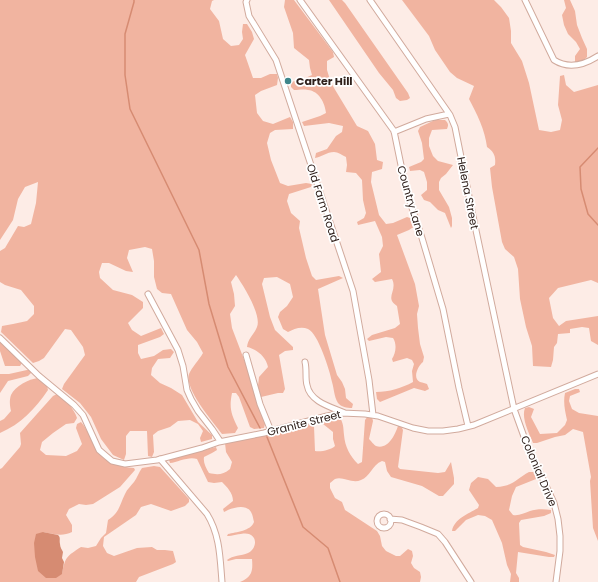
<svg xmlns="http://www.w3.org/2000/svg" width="598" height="582" font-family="Poppins,sans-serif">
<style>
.green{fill:#f1b4a0}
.water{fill:#d68b72}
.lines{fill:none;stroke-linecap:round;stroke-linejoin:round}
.stream{stroke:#d68b72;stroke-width:1.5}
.minor-casing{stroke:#d1aa9d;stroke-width:7}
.minor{stroke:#fff;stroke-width:5}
.poi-dot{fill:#3e868a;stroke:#fff;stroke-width:1.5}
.labels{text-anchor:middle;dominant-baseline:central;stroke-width:3.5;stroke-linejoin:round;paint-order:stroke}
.poi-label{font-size:11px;font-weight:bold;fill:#2f201b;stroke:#fff;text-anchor:start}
.street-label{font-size:11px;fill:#2f201b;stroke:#fff}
</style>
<rect width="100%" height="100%" fill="#fdece6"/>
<!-- green -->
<path class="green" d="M0 0H214L212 1 210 9 219 21 223 39 231 46 239 45 243 39 242 32 243 24H247L252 32 254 39 245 55 253 78H261L270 74H277L278 78 277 85 261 91 255 95 257 113 263 121 273 124 290 117 293 122V129L275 130 270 133 267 143 271 160 280 183 288 186 306 183 312 184 311 187 289 194 287 201 291 213 300 221 299 228 306 258 312 276 316 280 339 276 343 278 318 289 325 335 337 375 342 382 345 389 346 398 353 404 352 408C347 408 341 407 338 403 334 397 334 388 332 382 330 371 318 333 308 329 301 326 294 329 288 332L283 329 278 317 280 312 287 306 293 297 290 284 277 277 264 278 262 284 270 317 275 330 293 347V350L285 351 279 355 285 389 283 393H278L261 397 258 386 259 377 268 367C266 357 257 349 247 347 248 338 254 335 257 327 262 315 243 285 236 275L231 282 234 294 235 306 230 314 232 328 248 370 265 424 264 428 254 429 250 427 239 397 236 393H232C229 408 231 414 238 428L235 433 222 434C213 422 184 389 189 374 192 367 199 360 203 353L197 342 187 330 171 294 162 293 157 289 154 277V261L152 249 145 247 129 250 127 258 133 272 126 271 109 263H102L99 272 100 278 113 290 132 295 143 302V308L128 323 132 330 141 336 161 328 164 334 160 337 138 345V353L141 359 154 356 163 350 171 349 174 352 170 358 158 359 152 368 151 375 160 383 171 388 182 395 198 422 212 435V439L201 442 200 438 203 431 198 424 190 420 178 421 170 427 158 431 153 435 154 452 152 457 148 456 147 431H130L126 436V454L124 460 113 455 101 439 91 417 80 403 62 389 64 384 85 355 83 347 71 330 65 329 44 358 39 361 33 363 1 332 2 326 13 324 27 321 34 314V306L21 290 5 285 0 282V251L5 248 18 226 24 227 31 224 36 203 38 182 25 187 18 199 13 220 0 240Z
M285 0H294L333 52 334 57 327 61V70L331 83 357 126 368 131 375 144 377 160 383 162 382 169 372 172 371 182 379 215 386 224 393 223 407 217 413 219 415 226 409 230 397 235 415 284 419 306 417 314 418 328 420 344 424 357 423 362C418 366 412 378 420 382 423 383 425 383 427 384L429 389 425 391 414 388 380 402 377 399 376 392C389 392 402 388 413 382L412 371 414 364 412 360 407 358 393 362 392 359C396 353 397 344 393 338L386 337 369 341 367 339 372 335 395 328 400 324 397 306C384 298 398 291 392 279L375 282 372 279 381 272 379 254 383 246 382 237 375 221 358 225 357 222 364 218 366 213 363 200 362 180 356 173 346 172 347 165 346 157C342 155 338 152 334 152 327 152 321 157 315 158L316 153 327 149 336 136 342 132 343 126 329 123 304 126 302 122 320 116 326 113C325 103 319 91 308 90 303 89 299 90 294 90L291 87V82L303 79 312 75 310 68 309 60 294 48 293 33 284 7Z
M329 0H342L345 3 408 93 410 98 407 100 400 101 396 98 393 90 379 73Z
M402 0H494L501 7 509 18 511 31V43L522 61 529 83 539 130 551 132 560 130 562 120 558 105 560 76 564 75 566 85 574 92 598 85V283L591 280 558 288 549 298 553 318 559 326 566 321 598 316V345L591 341 589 328 582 327 570 329V333L558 334 557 343 554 347 553 360 551 367 533 366 532 346 526 327 520 299 518 269 514 257 505 249 502 242 492 187 490 168 495 165C496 156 494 152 487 147 485 130 477 114 469 99L474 86 457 78 450 72 435 50 429 36Z
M564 0H570L575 11 577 25 582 38 587 49V57L583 61 575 63V56L580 49 576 42 568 34 564 25 562 15 566 8Z
M435 120H445C448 123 449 124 447 129L432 130 429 138V146L433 156 438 161 453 165 446 174 441 178 439 182V190L449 207 452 218V226L451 228 445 213 438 210 430 202 424 200 421 195 427 190V182L424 172 420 170 410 171 409 167 421 162 424 159 422 143 418 131 420 127Z
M0 342 19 359 22 363 20 366H5L0 351Z
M27 370H31L32 372 28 376 8 381 0 393V374H9Z
M38 378 47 386 48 390C35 409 21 424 0 433V421L4 419 11 411C10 406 9 401 11 395 15 386 29 379 38 378Z
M575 389H579L580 392 570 396 569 401 572 409 579 413 598 416V541L593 528 590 481 591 477 583 432 573 429 565 435 555 437 537 443H533C529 433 521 418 525 408L529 407 534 409 531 417 540 434 557 433 565 425 567 420C565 411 563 402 565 393Z
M57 394C65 400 74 408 77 418L74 423 66 424 53 433 42 442 40 450 46 455 66 456 77 451 82 444 76 428 77 424 81 422C88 430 91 440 96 449 104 463 120 467 134 468L135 470 120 487 93 504 86 505 79 504 69 509 66 515 72 525V532C62 537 54 534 43 532L62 574C65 557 67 556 81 547L88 548 96 546 101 538 106 533 108 520C120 512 119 506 125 494 127 489 131 486 134 482 137 478 139 472 142 468L154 466 160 467 189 499V502L185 506 171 511 151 504 141 507 136 515 104 537 103 546 107 553 114 556 137 548 152 547 157 550H165L173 551 176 562 173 564 139 577 136 582H0V469L2 468 20 447 21 444 20 433 53 396Z
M339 416C344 424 343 427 344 435 345 447 350 456 358 464L362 462 365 420 368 416 372 417 373 421 369 439C371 441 374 445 376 446 388 450 395 435 398 426H401L403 430 398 467 400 469 438 473 445 472 451 462 454 478V484L443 496H439L422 486 391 477 387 471 385 462 382 461C372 465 370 477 361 480 352 484 343 476 335 479 333 480 332 482 330 483V488L335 498 342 502 345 510 377 531 380 536 382 546 386 551 396 556H400L408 549 412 551 413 556 411 563 414 568 420 572 421 577 420 582H240C252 577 253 571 252 559H236L228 561 227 560C233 555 241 556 248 553 255 550 259 538 249 534 244 532 233 536 227 536L228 534C236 532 251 531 254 522 253 519 253 515 251 512 246 503 231 508 224 512L223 509 233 501C233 493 227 487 222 482L214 483 208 482 197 459C189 456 178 462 170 463L169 460 172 458 216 447 217 450 212 453 204 457C203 463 206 468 209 473 217 475 223 475 230 469L232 462 226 452 225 443 309 424 314 426 315 451C321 452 331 450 335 446L333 439V432L323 424 321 421Z
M529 472H535L538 474 536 479 516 487 512 496 509 510 513 515C519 516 524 513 530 511 536 509 544 509 551 510V513L544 516 521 520 519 523 520 545 523 547 546 552 555 555 554 557H549L518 552 516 573 519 578V582H510L511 574 507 565 502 543 492 520 485 516 478 515 466 520 455 531H452C454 519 468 514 478 508L479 505 469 490 471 483 478 477 488 479 496 487C512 487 516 479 529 472Z"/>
<!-- water -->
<path class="water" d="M43 532 58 535C61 538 59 540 60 544 60 547 62 550 63 552L62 558 64 562 62 574 56 578H46L38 571 35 557 34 543 36 534Z"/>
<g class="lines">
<!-- stream -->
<path class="stream" d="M134 0V2L125 34V75L130 109 199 250 209 304 228 367 260 428
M598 148 580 167 581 189 588 214 598 225
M267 437 303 527 328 548 340 582"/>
<defs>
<path id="minor" d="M247 0 246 2 249 16 276 60 353 291 369 380 373 415
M300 0 394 131 402 170 410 202 422 238 443 309 459 388 468 426
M370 0 450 115 455 127 462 162 474 221 514 409 527 445 554 503 558 519 560 536V551L556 582
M525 0 554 60C568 69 584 65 598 56
M394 132 426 119 449 114
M148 294 178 350 183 366 187 390 191 399 198 411 212 429 220 441
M0 338 39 376 74 405 83 415 99 450 106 456 112 461 125 464 157 460 202 448 219 442 264 433 327 416 342 413 365 414 378 416 413 428 428 431H443L458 429 474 425 598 374
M246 355 260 404 271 431
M305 362C307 370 305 378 307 385 310 402 331 407 345 413
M160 459 207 514C220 535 220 558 222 582
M377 521a7 7 0 1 1 14 0a7 7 0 1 1-14 0Z
M390 519 402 520 421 527 438 534 445 542 471 582"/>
</defs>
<!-- minor casing -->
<use href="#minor" class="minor-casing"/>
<!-- minor -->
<use href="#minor" class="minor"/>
</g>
<!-- markers -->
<circle class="poi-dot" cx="288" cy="81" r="4"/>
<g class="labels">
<!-- poi labels -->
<g class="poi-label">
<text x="296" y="81">Carter Hill</text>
</g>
<!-- street labels -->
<g class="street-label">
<text transform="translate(468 193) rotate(79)">Helena Street</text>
<text transform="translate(411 201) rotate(74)">Country Lane</text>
<text transform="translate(323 203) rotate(72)">Old Farm Road</text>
<text transform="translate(304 423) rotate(-14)">Granite Street</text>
<text transform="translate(539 471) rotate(67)">Colonial Drive</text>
</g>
</g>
</svg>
